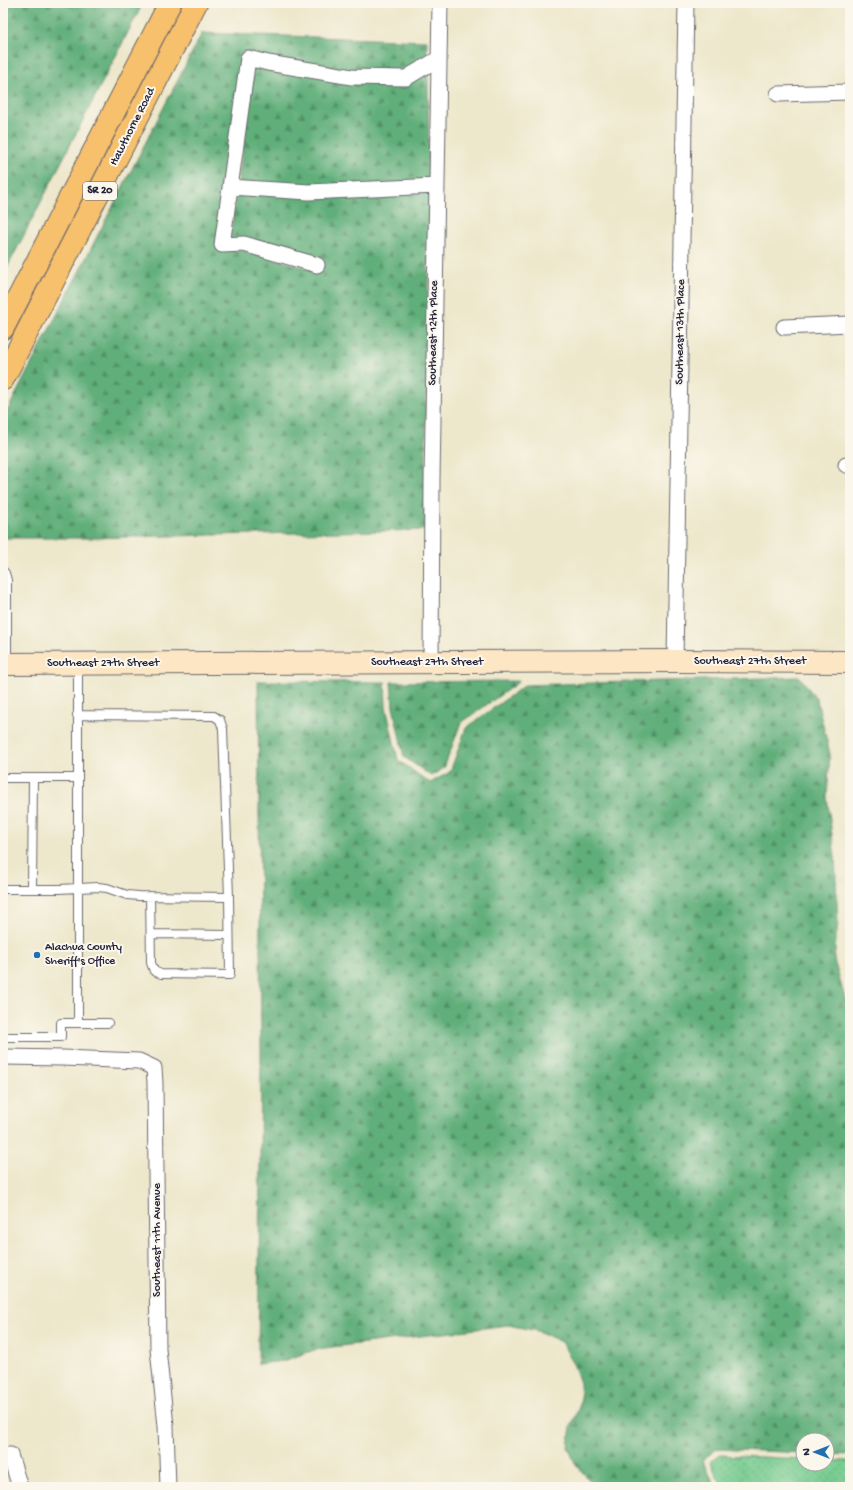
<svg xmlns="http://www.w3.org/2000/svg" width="853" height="1490" font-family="'Gochi Hand',sans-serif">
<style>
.grass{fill:url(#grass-dots);stroke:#4c7665}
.forest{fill:url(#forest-firs);stroke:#41685a}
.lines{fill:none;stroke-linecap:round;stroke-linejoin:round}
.lane-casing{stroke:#69676d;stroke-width:10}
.street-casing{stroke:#69676d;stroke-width:17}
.secondary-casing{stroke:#69676d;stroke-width:24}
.highway-casing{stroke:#69676d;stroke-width:24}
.lane{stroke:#fff;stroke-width:8}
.street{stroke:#fff;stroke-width:15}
.secondary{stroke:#fce6c4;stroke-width:22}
.highway{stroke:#f7c06c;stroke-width:22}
.poi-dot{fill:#1f6fb2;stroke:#fbf7ec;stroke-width:1.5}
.labels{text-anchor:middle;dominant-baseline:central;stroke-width:4;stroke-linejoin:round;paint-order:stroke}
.shield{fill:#fbf7ec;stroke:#636270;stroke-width:1}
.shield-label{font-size:11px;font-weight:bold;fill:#22223b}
.street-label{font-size:12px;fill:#22223b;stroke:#fbf7ec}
.poi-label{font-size:12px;fill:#22223b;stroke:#fbf7ec;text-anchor:start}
</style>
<defs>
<pattern id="grass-dots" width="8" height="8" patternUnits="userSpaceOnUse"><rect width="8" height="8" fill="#76cb8f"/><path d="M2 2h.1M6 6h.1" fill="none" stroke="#66ae7c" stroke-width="1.8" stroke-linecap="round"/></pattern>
<pattern id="forest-firs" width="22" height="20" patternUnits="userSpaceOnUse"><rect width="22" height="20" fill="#60af7a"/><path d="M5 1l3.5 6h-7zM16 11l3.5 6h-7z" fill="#4f8e65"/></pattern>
</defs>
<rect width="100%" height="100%" fill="#fbf7ec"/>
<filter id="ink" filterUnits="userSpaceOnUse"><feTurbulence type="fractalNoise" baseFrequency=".025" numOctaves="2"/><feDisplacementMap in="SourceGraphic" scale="8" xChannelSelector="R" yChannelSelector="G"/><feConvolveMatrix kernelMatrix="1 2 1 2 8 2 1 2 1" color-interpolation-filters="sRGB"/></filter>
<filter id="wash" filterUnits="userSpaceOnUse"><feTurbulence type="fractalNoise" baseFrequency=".012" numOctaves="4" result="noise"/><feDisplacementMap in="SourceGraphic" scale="16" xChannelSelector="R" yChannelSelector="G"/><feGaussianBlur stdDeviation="0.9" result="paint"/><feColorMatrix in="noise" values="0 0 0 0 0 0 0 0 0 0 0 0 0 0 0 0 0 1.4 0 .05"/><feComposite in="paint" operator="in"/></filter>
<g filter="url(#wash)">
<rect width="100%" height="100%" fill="#ede7cb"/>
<!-- grass -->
<path class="grass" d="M719 1455 803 1459V1464H827V1460L850 1461V1487H723L710 1462Z"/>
<!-- forest -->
<path class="forest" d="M3 3H143L3 276Z
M202 33 427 41V59L404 73 352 72 243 52 216 244 265 256 321 272 325 261 269 245 230 239 236 193 429 192 425 530 88 538H3V419Z
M254 66 428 73 429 181 309 187 238 182Z
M800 677 817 700 830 754 827 797 835 857 838 922 834 960 850 1016V1455L827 1454V1440H803V1453L717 1449 702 1460 716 1487H595L575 1463 568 1447 571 1427 581 1402 580 1383 574 1366 562 1342 538 1331 508 1325 317 1349 283 1361 258 1364 261 1057 258 681 385 682 386 707 398 760 430 783 450 772 466 728 525 685Z
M520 681 461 723 444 768 431 776 404 757 393 707 391 682Z"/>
</g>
<g filter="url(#ink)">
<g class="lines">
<defs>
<path id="lane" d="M3 571 5 573 7 580V663
M3 778H78
M3 889H59L98 887 107 888 127 895 139 896 229 897 223 729 220 720 214 716 77 715
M32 889 33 778
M150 896 151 963 154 971 161 974 230 975 229 897
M151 934 229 935
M78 1023H108
M3 1037H61V1023H78V665"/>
<path id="street" d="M778 94 850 92
M230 187 309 192 436 186
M317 265 244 244 222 245 248 58 268 63 352 77 406 78 438 59
M784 327 850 324
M846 465H850
M675 661 686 3
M431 663 432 480 440 3
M3 1057 63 1058 139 1061 154 1068 155 1083 158 1349 166 1426 168 1487
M3 1455H10L20 1487"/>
<path id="secondary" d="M3 664 675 661 850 662"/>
<path id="highway" d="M3 328 170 3
M3 379 196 3"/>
</defs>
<!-- lane casing -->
<use href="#lane" class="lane-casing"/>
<!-- street casing -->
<use href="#street" class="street-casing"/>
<!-- secondary casing -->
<use href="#secondary" class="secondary-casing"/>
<!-- highway casing -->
<use href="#highway" class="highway-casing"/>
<!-- lane -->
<use href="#lane" class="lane"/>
<!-- street -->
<use href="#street" class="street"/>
<!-- secondary -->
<use href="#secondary" class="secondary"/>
<!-- highway -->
<use href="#highway" class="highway"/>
</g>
</g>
<!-- markers -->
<circle class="poi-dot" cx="37" cy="955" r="4"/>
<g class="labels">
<!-- shield labels -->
<rect class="shield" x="83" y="182" width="34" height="18" rx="3"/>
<g class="shield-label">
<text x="100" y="191">SR 20</text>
</g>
<!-- street labels -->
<g class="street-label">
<text transform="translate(133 127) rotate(-63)">Hawthorne Road</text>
<text transform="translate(681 332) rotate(-89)">Southeast 13th Place</text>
<text transform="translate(434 333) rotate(-89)">Southeast 12th Place</text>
<text x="750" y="662">Southeast 27th Street</text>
<text x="427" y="663">Southeast 27th Street</text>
<text x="103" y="664">Southeast 27th Street</text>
<text transform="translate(158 1240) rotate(-90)">Southeast 11th Avenue</text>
</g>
<!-- poi labels -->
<g class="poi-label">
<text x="45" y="948">Alachua County<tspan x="45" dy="14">Sheriff's Office</tspan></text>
</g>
</g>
<!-- margin -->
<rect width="853" height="1490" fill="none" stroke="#fbf7ec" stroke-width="16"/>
<!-- north arrow -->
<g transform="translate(815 1452) rotate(270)"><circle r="19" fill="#fbf7ec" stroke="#a4a2a5"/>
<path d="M0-3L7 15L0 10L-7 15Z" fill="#1f6fb2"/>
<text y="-6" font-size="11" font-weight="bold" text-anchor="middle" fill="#22223b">N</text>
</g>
</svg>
